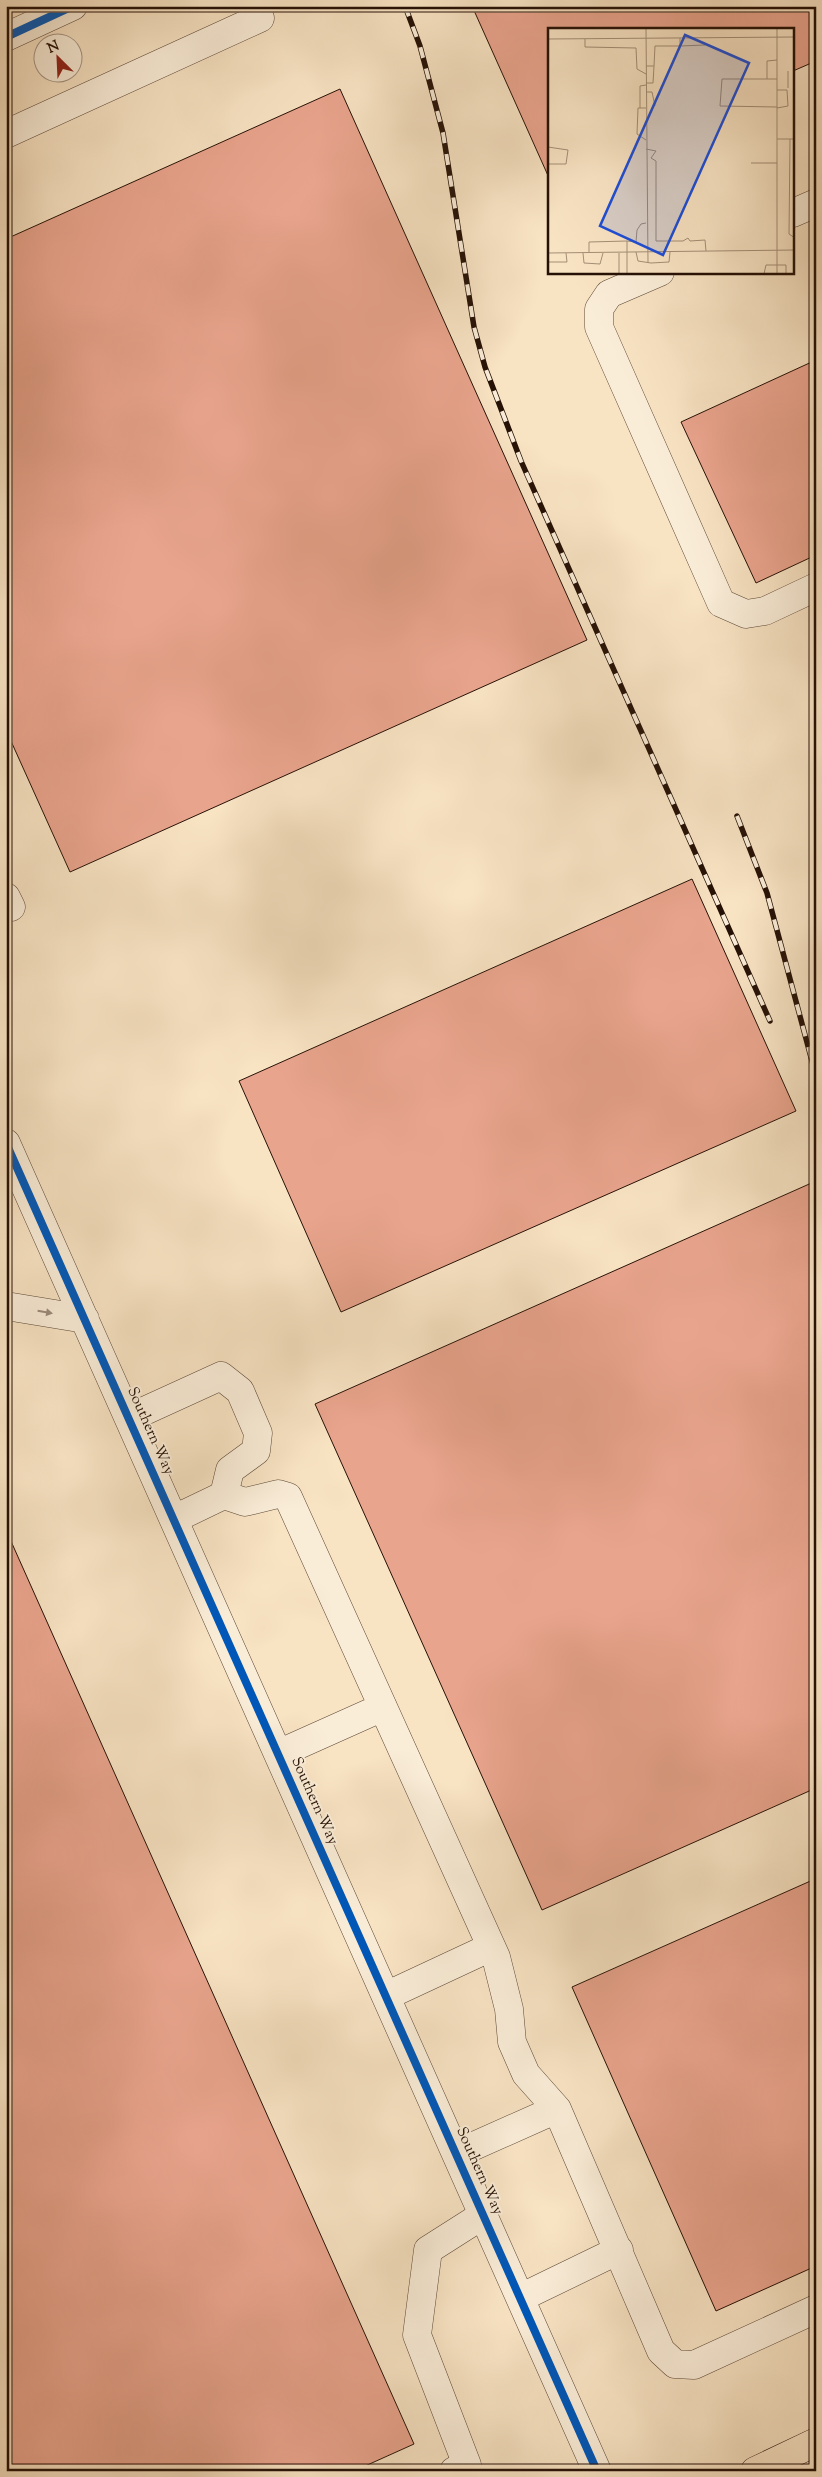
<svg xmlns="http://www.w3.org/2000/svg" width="822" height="2477" font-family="'Sorts Mill Goudy',serif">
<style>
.building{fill:#e9a48d;stroke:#261106}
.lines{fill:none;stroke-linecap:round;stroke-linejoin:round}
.minor-casing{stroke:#5a4635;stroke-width:29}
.major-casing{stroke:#261106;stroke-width:29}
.minor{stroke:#faedd8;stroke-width:28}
.major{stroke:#f8e3c3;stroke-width:28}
.rail-casing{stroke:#261106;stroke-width:5.5}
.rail{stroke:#faedd8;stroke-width:4;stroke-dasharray:11;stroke-linecap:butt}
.cycleway-casing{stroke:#faedd8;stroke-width:11}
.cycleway{stroke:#0057b8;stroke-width:8}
.oneway{fill:#9b8a7a}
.labels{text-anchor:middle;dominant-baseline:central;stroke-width:4;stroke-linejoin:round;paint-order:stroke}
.street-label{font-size:15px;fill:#261106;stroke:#faedd8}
.inset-road{fill:none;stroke:#a48f77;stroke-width:1}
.view{fill:#1d4ed8;fill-opacity:0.15;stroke:#1d4ed8;stroke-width:2.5}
.inset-edge{fill:none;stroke:#261106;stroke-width:2.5}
</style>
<rect width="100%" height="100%" fill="#f8e3c3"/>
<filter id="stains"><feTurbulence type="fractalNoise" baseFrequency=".004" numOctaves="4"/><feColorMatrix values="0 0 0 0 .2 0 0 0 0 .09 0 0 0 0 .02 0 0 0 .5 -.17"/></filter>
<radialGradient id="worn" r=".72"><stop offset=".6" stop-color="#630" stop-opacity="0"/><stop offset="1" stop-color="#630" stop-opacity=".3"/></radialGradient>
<!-- building -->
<path class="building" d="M472 6H816V61L793 71V29H550V180Z
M340 89 587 640 70 872 6 730V239Z
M816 360V555L756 583 681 422Z
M692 879 796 1111 341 1312 239 1081Z
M816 1181V1788L542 1910 315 1404Z
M6 1530 414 2444 354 2471H6Z
M815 1879 816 2266 716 2311 572 1987Z"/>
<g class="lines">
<defs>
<path id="minor" d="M6 37 73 6
M6 134 260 18
M793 213 816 203
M660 272 609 294 599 309V327L721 603 746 614 765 611 816 587
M6 897 11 907
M6 1143 597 2471
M6 1306 85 1319
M129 1418 221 1376 240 1391 258 1433 256 1451 230 1470 224 1495 245 1502 278 1494 288 1497 496 1957 509 2009 512 2042 526 2074 557 2109 661 2351 675 2364 694 2365 816 2309
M174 1519 224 1495
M278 1754 383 1707
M386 1996 491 1947
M456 2154 557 2109
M520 2298 619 2250
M454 2471 467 2465 417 2335 428 2250 483 2215"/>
<path id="major" d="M755 2471 816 2442"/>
</defs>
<!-- minor casing -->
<use href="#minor" class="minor-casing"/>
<!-- major casing -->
<use href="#major" class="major-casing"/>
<!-- minor -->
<use href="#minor" class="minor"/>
<!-- major -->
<use href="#major" class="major"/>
<defs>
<path id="rail" d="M405 6 420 46 443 133 474 327 485 367 521 461 770 1021
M737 816 767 893 816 1076"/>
</defs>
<!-- rail casing -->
<use href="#rail" class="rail-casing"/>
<!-- rail -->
<use href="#rail" class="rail"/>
<defs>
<path id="cycleway" d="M6 37 73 6
M6 1143 597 2471"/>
</defs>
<!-- cycleway casing -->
<use href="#cycleway" class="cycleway-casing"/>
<!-- cycleway -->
<use href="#cycleway" class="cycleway"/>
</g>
<!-- one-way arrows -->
<defs><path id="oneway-solid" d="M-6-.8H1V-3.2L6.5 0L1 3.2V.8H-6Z" transform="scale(1.25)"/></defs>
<use class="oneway" href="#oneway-solid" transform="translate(45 1312) rotate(10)"/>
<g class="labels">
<!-- street labels -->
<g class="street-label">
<text transform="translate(150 1431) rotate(66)">Southern Way</text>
<text transform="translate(314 1801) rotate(66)">Southern Way</text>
<text transform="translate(479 2171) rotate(66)">Southern Way</text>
</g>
</g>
<!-- overview -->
<g transform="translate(548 28)">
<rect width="246" height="246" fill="#f8e3c3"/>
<path class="inset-road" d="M98 0 100 235M229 0V246M0 11 247 9M37 11V19L88 20 89 41 98 46M132 18 157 17M98 38H106L107 18H132V10M240 43V60M219 51V33L229 32M229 51H174L172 78 229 79M98 55H105L106 38M229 62H239L240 78 229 80M98 64H104L107 78M92 80V58L98 57M0 83V119M229 111H247M242 111 241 206 247 210M98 112 89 106 90 80H98M0 119 20 122 18 136H0M98 121 108 123 103 130 108 133V213H135L140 210 142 213 157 212 158 223M203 135H229M79 213 88 214 89 202 93 196 98 195M88 224 90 233 103 235 121 234 122 224M0 225 247 222M35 225 36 235 52 236 55 225M41 225V214L79 213V246M0 234H19L18 225M71 246V225M216 246 218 237H238V246"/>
<path class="view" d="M137 7 201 35 115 227 52 198Z"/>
<rect width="246" height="246" class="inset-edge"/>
</g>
<!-- margin -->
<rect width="822" height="2477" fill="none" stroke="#f8e3c3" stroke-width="25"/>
<rect x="8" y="8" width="807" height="2462" fill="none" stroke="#261106" stroke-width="2.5"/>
<rect x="12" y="12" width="797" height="2452" fill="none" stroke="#261106"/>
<!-- north arrow -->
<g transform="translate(58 58) rotate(336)"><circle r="24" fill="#faedd8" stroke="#a59584"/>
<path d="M0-4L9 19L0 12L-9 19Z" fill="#8f2418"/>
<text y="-8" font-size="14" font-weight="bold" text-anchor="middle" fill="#261106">N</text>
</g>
<rect width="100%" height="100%" filter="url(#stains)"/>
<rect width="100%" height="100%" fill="url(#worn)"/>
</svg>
